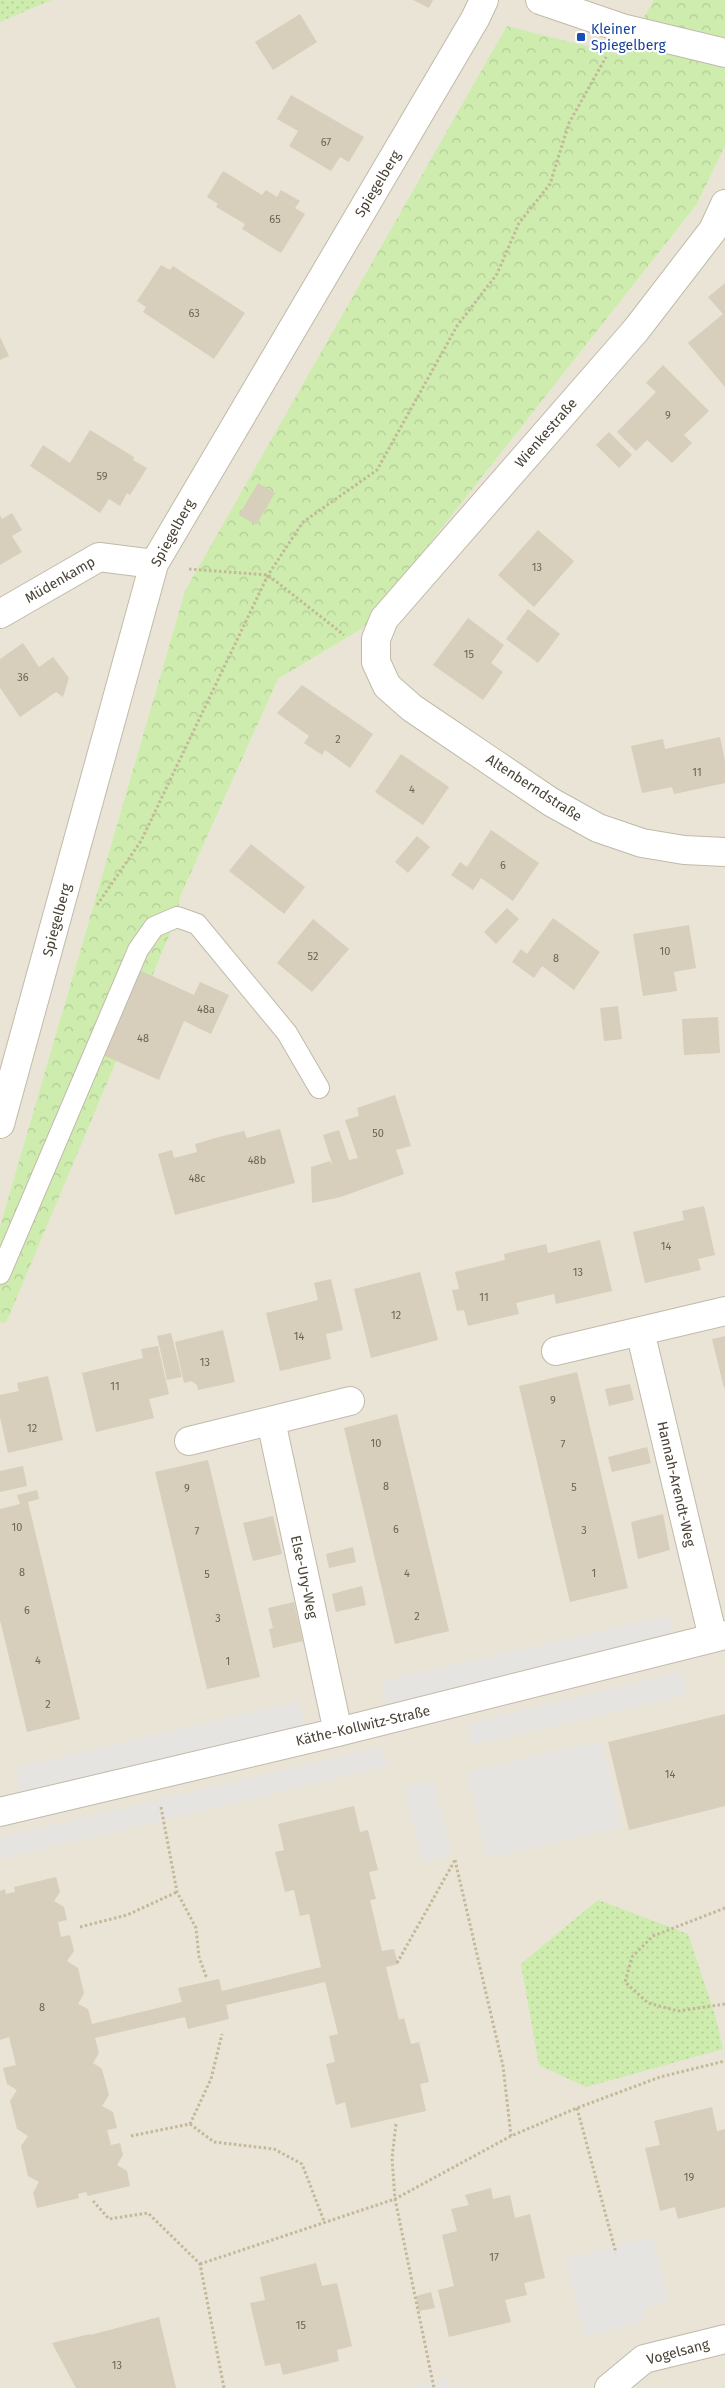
<svg xmlns="http://www.w3.org/2000/svg" width="725" height="2388" font-family="'Fira Sans',sans-serif">
<style>
.residential{fill:#e9e4d5}
.green{fill:url(#green-dots)}
.forest{fill:url(#forest-crowns)}
.parking{fill:#e6e4e0}
.building{fill:#d7cebc}
.lines{fill:none;stroke-linecap:round;stroke-linejoin:round}
.lane-casing{stroke:#c1baa9;stroke-width:22}
.street-casing{stroke:#c1baa9;stroke-width:30}
.path{stroke:#c4b79a;stroke-width:3;stroke-dasharray:2.5 2.5;stroke-linecap:butt}
.lane{stroke:#fff;stroke-width:20}
.street{stroke:#fff;stroke-width:28}
.transit-dot{fill:#1a4fb4;stroke:#fff;stroke-width:2}
.labels{text-anchor:middle;dominant-baseline:central;stroke-width:4.5;stroke-linejoin:round;paint-order:stroke}
.number-label{font-size:11px;fill:#6c6558}
.transit-label{font-size:14px;fill:#164399;stroke:#fff;text-anchor:start}
.street-label{font-size:14px;fill:#494236;stroke:#fff}
</style>
<defs>
<pattern id="green-dots" width="8" height="8" patternUnits="userSpaceOnUse" patternTransform="scale(1.25)"><rect width="8" height="8" fill="#cdecae"/><path d="M2 2h.1M6 6h.1" fill="none" stroke="#b2cc96" stroke-width="1.8" stroke-linecap="round"/></pattern>
<pattern id="forest-crowns" width="20" height="18" patternUnits="userSpaceOnUse" patternTransform="scale(1.25)"><rect width="20" height="18" fill="#cdecae"/><path d="M2 6a3 3 0 1 1 6 0M12 15a3 3 0 1 1 6 0" fill="none" stroke="#b2cc96"/></pattern>
</defs>
<rect width="100%" height="100%" fill="#f5f2e8"/>
<!-- residential -->
<path class="residential" d="M52 0H654L621 55 185 591 0 1226V22Z
M725 146V2388H0V1322H6L177 917 180 897 278 679 363 628 697 204Z"/>
<!-- green -->
<path class="green" d="M0 0H52L0 22Z
M598 1900 688 1934 715 2015 723 2049 586 2087 539 2065 521 1964Z"/>
<!-- forest -->
<path class="forest" d="M654 0H725V146L697 204 363 628 278 679 180 897 177 917 6 1323 0 1322V1226L185 591 507 26 621 55Z"/>
<!-- parking -->
<path class="parking" d="M668 1616 674 1639 387 1704 382 1681Z
M682 1672 687 1695 472 1745 467 1723Z
M299 1701 305 1726 21 1793 15 1768Z
M602 1741 622 1827 487 1858 467 1772Z
M383 1746 388 1766 0 1859V1838Z
M433 1780 452 1855 423 1863 404 1787Z
M652 2237 669 2302 643 2309 646 2321 585 2337 565 2259Z
M447 2378 450 2388H409Z"/>
<!-- building -->
<path class="building" d="M413 0H433L429 8Z
M300 14 317 42 273 70 255 42Z
M291 95 364 137 349 162 340 157 331 171 289 146 298 131 277 119Z
M223 171 262 195 266 190 277 197 281 190 300 201 295 208 305 214 281 253 242 229 245 224 216 207 218 204 207 197Z
M161 265 170 270 173 266 245 313 214 359 143 312 146 307 137 301Z
M725 283V387L688 343 723 314 708 297Z
M0 337 9 356 0 360Z
M663 365 709 411 684 435 692 443 672 463 647 440 636 451 617 432 656 392 646 383Z
M90 430 134 457 133 460 147 468 130 495 127 493 120 506 109 499 100 513 30 466 43 445 70 463Z
M609 432 632 455 619 468 596 445Z
M258 483 275 493 256 525 239 515Z
M12 513 22 530 12 536 22 552 0 565V515L2 519Z
M538 530 574 561 534 607 498 575Z
M528 609 560 634 538 663 506 639Z
M468 618 504 645 491 663 503 672 483 700 433 665Z
M23 643 39 667 53 657 69 678 63 697 56 692 20 717 0 688V659Z
M302 685 373 734 350 768 325 750 322 755 304 743 309 736 277 713Z
M720 737 725 761V783L674 794 672 787 642 793 631 746 663 739 665 749Z
M401 754 449 787 423 825 375 792Z
M491 830 539 863 513 901 481 878 473 890 451 875 460 862 467 867Z
M417 836 430 847 408 873 395 862Z
M251 844 305 887 284 914 229 871Z
M507 908 519 919 496 944 484 932Z
M553 918 600 952 574 990 542 966 534 978 512 962 521 949 527 954Z
M313 919 349 949 312 992 277 963Z
M689 925 696 968 674 972 677 991 643 996 633 934Z
M139 970 194 995 200 982 229 995 211 1034 184 1021 159 1080 103 1055Z
M618 1006 622 1039 604 1041 600 1008Z
M718 1017 720 1053 684 1055 682 1019Z
M395 1095 411 1146 396 1150 404 1174 341 1197 312 1203 311 1167 330 1161 333 1166 323 1135 339 1130 349 1160 358 1158 345 1120 359 1116 357 1108Z
M280 1129 295 1183 175 1215 158 1154 172 1150 174 1158 197 1152 195 1144 219 1137 244 1131 247 1138Z
M704 1206 715 1255 698 1259 701 1270 645 1283 633 1232 684 1220 682 1211Z
M600 1240 612 1291 556 1304 554 1294 537 1298 516 1303 519 1314 468 1326 464 1310 457 1311 452 1290 459 1289 455 1272 505 1260 504 1254 546 1244 548 1253Z
M420 1272 438 1340 371 1358 354 1289Z
M331 1279 343 1330 326 1334 331 1359 280 1371 266 1313 318 1300 314 1283Z
M223 1330 235 1382 198 1390 197 1385 191 1381 184 1383 175 1342Z
M171 1333 182 1377 167 1380 157 1336Z
M725 1336V1388H724L712 1339Z
M158 1346 169 1394 149 1399 154 1418 96 1432 82 1373 143 1358 141 1349Z
M577 1372 628 1588 570 1602 519 1386Z
M48 1376 63 1440 8 1453 0 1417V1395L19 1391 17 1383Z
M630 1384 634 1400 609 1406 605 1389Z
M397 1414 449 1631 395 1644 344 1428Z
M647 1447 651 1463 612 1472 608 1457Z
M208 1460 260 1677 207 1689 155 1472Z
M23 1466 27 1486 0 1492V1471Z
M37 1490 39 1499 28 1502 80 1719 27 1732 0 1620V1509L20 1504 17 1495Z
M663 1514 670 1550 638 1559 631 1522Z
M273 1516 282 1554 253 1561 243 1523Z
M353 1547 356 1562 329 1568 326 1554Z
M362 1586 366 1605 336 1612 332 1594Z
M294 1602 303 1641 273 1648 269 1629 273 1628 268 1608Z
M725 1714V1806L629 1830 608 1742Z
M354 1806 360 1832 368 1830 378 1870 369 1872 376 1899 370 1900 382 1951 394 1949 398 1964 386 1967 399 2020 404 2018 411 2044 419 2042 429 2082 420 2084 426 2111 351 2128 345 2102 336 2105 326 2064 335 2062 329 2036 338 2034 325 1982 226 2005 229 2019 188 2029 185 2017 95 2038 99 2053 93 2063 102 2069 109 2095 102 2106 113 2112 117 2128 107 2130 111 2145 120 2143 123 2155 117 2165 127 2171 130 2186 88 2196 86 2192 78 2194 79 2198 37 2208 33 2193 39 2182 28 2176 21 2146 28 2136 17 2129 10 2101 17 2090 7 2084 3 2068 16 2065 9 2037 0 2040V1891L5 1889 6 1894 15 1892 14 1887 56 1877 60 1892 54 1901 64 1907 67 1920 58 1922 61 1937 70 1935 74 1951 67 1961 78 1968 84 1993 78 2004 88 2009 92 2024 182 2002 178 1988 219 1979 222 1991 321 1967 309 1914 300 1916 294 1890 285 1892 275 1852 284 1850 278 1824Z
M712 2107 717 2131 725 2129V2207L678 2219 675 2207 660 2211 645 2148 660 2145 654 2121Z
M491 2188 493 2199 510 2195 515 2218 530 2214 545 2278 524 2283 527 2295 505 2300 511 2322 449 2337 438 2290 454 2286 442 2235 457 2231 451 2209 469 2205 465 2195Z
M316 2263 322 2286 337 2283 352 2346 337 2350 339 2361 283 2375 280 2363 265 2366 250 2303 265 2300 260 2277Z
M431 2292 435 2308 419 2311 416 2296Z
M159 2317 176 2388H76L52 2343 90 2334V2335Z"/>
<g class="lines">
<defs>
<path id="lane" d="M0 1274 138 950 154 927 177 917 197 924 287 1033 319 1088"/>
<path id="street" d="M540 0 622 28 725 53
M725 204 713 230 636 330 384 619 376 639V662L387 686 412 708 551 802 598 828 642 843 684 850 725 852
M0 614 99 557 154 564
M0 1124 154 564 475 19 484 0
M640 1331 713 1638
M556 1351 725 1311
M271 1421 338 1732
M189 1441 350 1401
M0 1812 338 1732 725 1635
M609 2388 644 2359 725 2339"/>
</defs>
<!-- lane casing -->
<use href="#lane" class="lane-casing"/>
<!-- street casing -->
<use href="#street" class="street-casing"/>
<!-- path -->
<path class="path" d="M189 569 268 575 344 635
M97 905 141 841 268 575 303 522 377 470 457 326 497 274 519 223 550 184 569 123 606 57
M161 1807 177 1892 196 1928 199 1957 207 1979
M455 1860 503 2066 511 2136
M725 1908 653 1936 632 1957 625 1982 648 2003 678 2011 725 2004
M80 1927 127 1915 177 1892
M397 1963 455 1860
M577 2108 616 2253
M190 2124 214 2142 274 2149 302 2164 324 2221
M396 2124 392 2158 395 2199 434 2388
M131 2136 190 2124 211 2079 222 2034
M93 2201 109 2219 148 2213 200 2264 224 2388
M200 2264 395 2199 511 2136 577 2108 660 2077 725 2061"/>
<!-- lane -->
<use href="#lane" class="lane"/>
<!-- street -->
<use href="#street" class="street"/>
</g>
<!-- markers -->
<rect class="transit-dot" x="576" y="32" width="10" height="10" rx="2.5"/>
<g class="labels">
<!-- number labels -->
<g class="number-label">
<text x="326" y="142">67</text>
<text x="275" y="219">65</text>
<text x="194" y="313">63</text>
<text x="668" y="415">9</text>
<text x="102" y="476">59</text>
<text x="537" y="567">13</text>
<text x="469" y="654">15</text>
<text x="23" y="677">36</text>
<text x="338" y="739">2</text>
<text x="697" y="772">11</text>
<text x="412" y="789">4</text>
<text x="503" y="865">6</text>
<text x="665" y="951">10</text>
<text x="313" y="956">52</text>
<text x="556" y="958">8</text>
<text x="206" y="1009">48a</text>
<text x="143" y="1038">48</text>
<text x="378" y="1133">50</text>
<text x="257" y="1160">48b</text>
<text x="197" y="1178">48c</text>
<text x="666" y="1246">14</text>
<text x="578" y="1272">13</text>
<text x="484" y="1297">11</text>
<text x="396" y="1315">12</text>
<text x="299" y="1336">14</text>
<text x="205" y="1362">13</text>
<text x="115" y="1386">11</text>
<text x="553" y="1400">9</text>
<text x="32" y="1428">12</text>
<text x="376" y="1443">10</text>
<text x="563" y="1444">7</text>
<text x="386" y="1486">8</text>
<text x="574" y="1487">5</text>
<text x="187" y="1488">9</text>
<text x="17" y="1527">10</text>
<text x="396" y="1529">6</text>
<text x="584" y="1530">3</text>
<text x="197" y="1531">7</text>
<text x="22" y="1572">8</text>
<text x="407" y="1573">4</text>
<text x="594" y="1573">1</text>
<text x="207" y="1574">5</text>
<text x="27" y="1610">6</text>
<text x="417" y="1616">2</text>
<text x="218" y="1618">3</text>
<text x="38" y="1660">4</text>
<text x="228" y="1661">1</text>
<text x="48" y="1704">2</text>
<text x="670" y="1774">14</text>
<text x="42" y="2007">8</text>
<text x="689" y="2177">19</text>
<text x="494" y="2257">17</text>
<text x="301" y="2325">15</text>
<text x="117" y="2365">13</text>
</g>
<!-- transit labels -->
<g class="transit-label">
<text x="591" y="29">Kleiner<tspan x="591" dy="16">Spiegelberg</tspan></text>
</g>
<!-- street labels -->
<g class="street-label">
<text transform="translate(378 184) rotate(-59)">Spiegelberg</text>
<text transform="translate(546 433) rotate(-49)">Wienkestraße</text>
<text transform="translate(173 533) rotate(-61)">Spiegelberg</text>
<text transform="translate(60 580) rotate(-30)">Müdenkamp</text>
<text transform="translate(534 788) rotate(33)">Altenberndstraße</text>
<text transform="translate(57 920) rotate(-75)">Spiegelberg</text>
<text transform="translate(676 1484) rotate(77)">Hannah-Arendt-Weg</text>
<text transform="translate(304 1577) rotate(78)">Else-Ury-Weg</text>
<text transform="translate(363 1726) rotate(-13)">Käthe-Kollwitz-Straße</text>
<text transform="translate(678 2352) rotate(-15)">Vogelsang</text>
</g>
</g>
</svg>
